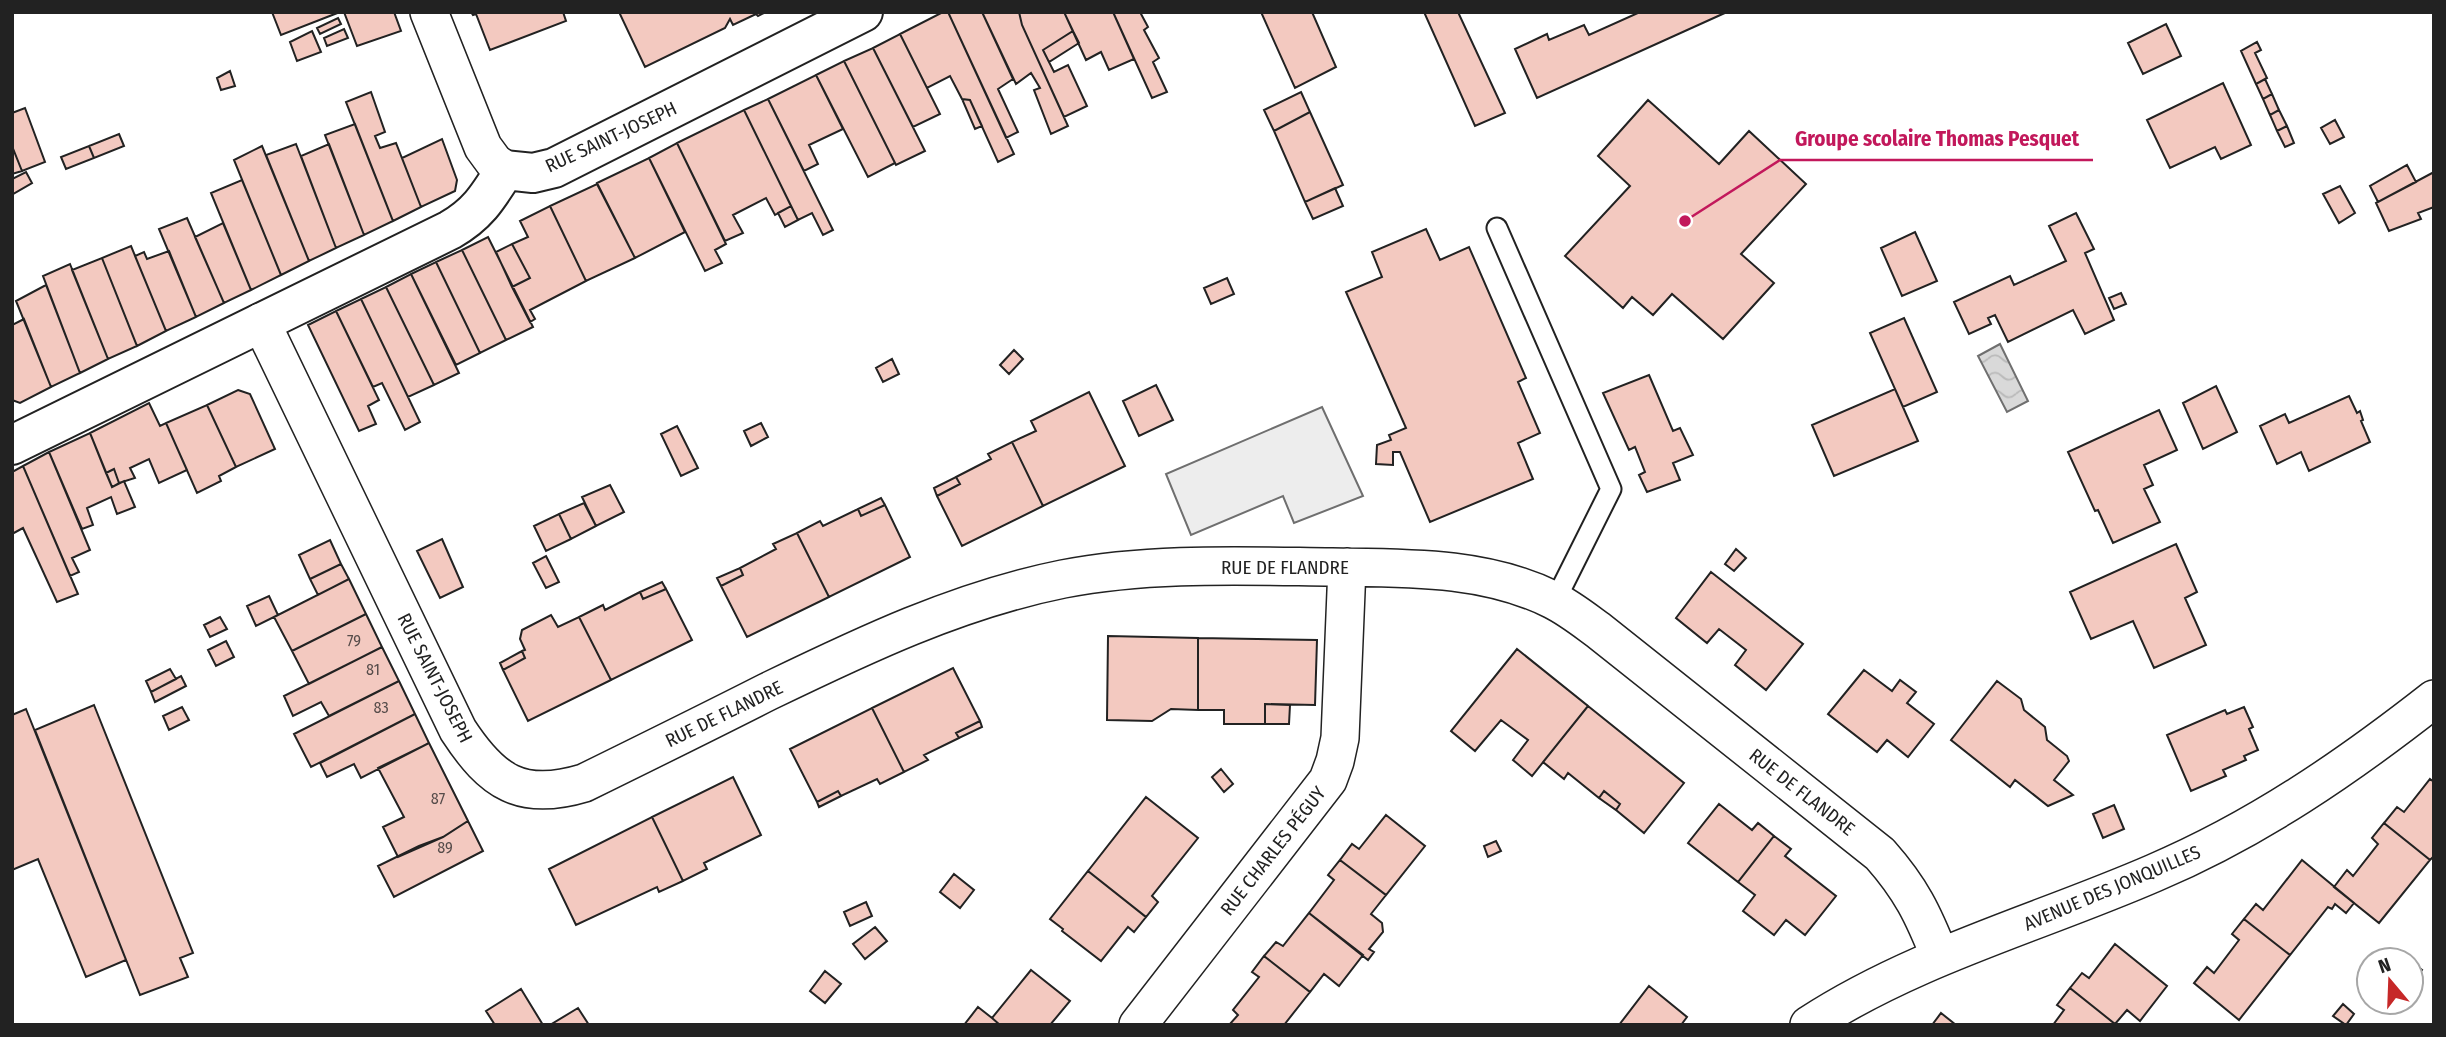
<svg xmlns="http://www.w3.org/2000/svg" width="2446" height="1037" font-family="'Fira Sans Condensed',sans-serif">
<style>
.parking{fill:#ededed;stroke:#6f6f6f;stroke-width:2}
.water{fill:url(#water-waves);stroke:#6f6f6f;stroke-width:2}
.building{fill:#f3c9c0;stroke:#222;stroke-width:2}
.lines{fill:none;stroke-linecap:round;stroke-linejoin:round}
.service-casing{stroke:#222;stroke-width:23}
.minor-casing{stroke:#222;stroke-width:40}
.tertiary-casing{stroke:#222;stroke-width:42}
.service{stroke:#fff;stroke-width:19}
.minor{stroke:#fff;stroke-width:37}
.tertiary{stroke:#fff;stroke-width:38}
.labels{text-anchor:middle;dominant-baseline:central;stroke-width:5;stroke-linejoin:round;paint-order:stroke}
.number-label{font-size:16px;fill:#564c4a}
.street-label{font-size:19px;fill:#222;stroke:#fff}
.leader{fill:none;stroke:#c2185b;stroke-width:2.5}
.callout-dot{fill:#c2185b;stroke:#fff;stroke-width:2.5}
.callout-label{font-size:21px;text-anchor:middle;font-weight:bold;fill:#c2185b;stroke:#fff;stroke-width:5;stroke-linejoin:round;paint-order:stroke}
</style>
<defs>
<pattern id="water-waves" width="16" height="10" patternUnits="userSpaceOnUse" patternTransform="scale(1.75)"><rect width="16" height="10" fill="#d9d9d9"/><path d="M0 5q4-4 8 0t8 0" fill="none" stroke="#bababa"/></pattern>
</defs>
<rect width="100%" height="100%" fill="#fff"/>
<!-- parking -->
<path class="parking" d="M1322 407 1363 496 1294 523 1283 496 1191 535 1166 474Z"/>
<!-- water -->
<path class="water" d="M2000 344 2028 401 2007 412 1978 356Z"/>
<!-- building -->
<path class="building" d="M272 12H340L281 35Z
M344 12H394L401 31 357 46Z
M471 12H563L566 21 490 50 476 14 473 15Z
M619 12H766L758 16 756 14 733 25 730 19 725 28 645 67Z
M943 12H948L1014 154 998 162 970 100 962 99 950 76 927 88 900 34Z
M948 12H982L1013 79 998 89 1018 132 1006 138Z
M982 12H1019L1022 25 1068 126 1051 134 1034 90 1040 88 1031 73 1016 84Z
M1019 12H1064L1073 31 1043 50 1054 72 1068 65 1087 106 1064 117 1022 25Z
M1064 12H1113L1134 59 1109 70 1101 52 1086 60Z
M1113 12H1140L1148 27 1144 30 1159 58 1153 62 1167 92 1152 98Z
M1261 12H1312L1336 67 1295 88Z
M1424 12H1458L1505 113 1475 126Z
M1640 12H1727L1537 98 1515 49 1547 34 1549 40 1584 25 1589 35Z
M338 18 341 24 320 34 317 28Z
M2166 24 2181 56 2143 74 2128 43Z
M344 29 348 38 327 46 324 38Z
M312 31 321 52 297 61 290 42Z
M1073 31 1079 43 1049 62 1043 50Z
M900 34 940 114 913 127 873 48Z
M2257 42 2261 50 2255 53 2267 78 2256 84 2241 51Z
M873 48 925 151 896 165 844 61Z
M844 61 895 163 868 177 816 75Z
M230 71 235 86 221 90 217 78Z
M816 75 843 129 809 145 818 164 804 171 768 99Z
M2265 79 2272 94 2263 99 2256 84Z
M2223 83 2251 145 2221 159 2215 147 2170 168 2147 120Z
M371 92 385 132 375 136 380 148 396 143 421 207 393 221 346 102Z
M1301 92 1310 112 1274 131 1264 110Z
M2272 94 2279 110 2270 115 2263 99Z
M768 99 833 230 823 235 812 213 798 220 744 110Z
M962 99 970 100 982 126 975 129Z
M1648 100 1719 164 1749 131 1806 184 1741 254 1774 283 1723 339 1672 294 1653 315 1632 297 1623 308 1565 256 1630 186 1598 156Z
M25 108 45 162 22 171 12 146V113Z
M744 110 791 206 775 215 766 198 733 215 743 233 725 241 677 143Z
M2279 110 2287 126 2277 131 2270 115Z
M1310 112 1343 185 1305 202 1274 131Z
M2335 120 2344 137 2330 144 2321 128Z
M355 124 393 221 364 235 325 135Z
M2287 126 2294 143 2285 147 2277 131Z
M119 134 124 146 94 158 89 146Z
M442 139 457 180 455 191 421 207 402 158Z
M677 143 726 244 715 250 722 263 705 271 649 158Z
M296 144 336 248 309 261 266 155Z
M329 144 364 235 336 248 301 156Z
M12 146 22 171 12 174Z
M89 146 94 158 66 169 61 157Z
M262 146 309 261 281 275 234 160Z
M649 158 685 232 635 258 597 183Z
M2407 165 2416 182 2378 202 2370 186Z
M26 172 32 183 13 194 12 179Z
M2434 172V207L2418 213 2421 219 2389 231 2376 203Z
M242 180 281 275 251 290 211 193Z
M597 184 635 258 586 281 550 206Z
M2340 186 2355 213 2339 223 2323 194Z
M1335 188 1343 206 1313 219 1305 202Z
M550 206 586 281 530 310 535 319 530 322 512 287 530 278 512 244 528 237 520 221Z
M791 206 798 220 785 227 778 213Z
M2076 213 2094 249 2085 253 2114 320 2085 334 2073 310 2008 342 1995 315 1988 318 1991 324 1969 334 1954 302 2010 276 2014 285 2066 261 2049 226Z
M187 218 224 303 196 317 159 229Z
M223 223 251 290 224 303 195 237Z
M1426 229 1440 260 1469 247 1526 378 1518 382 1540 433 1518 443 1533 479 1430 522 1400 452H1393V465L1376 464 1377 445 1391 440 1389 435 1406 428 1346 292 1382 277 1372 252Z
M1915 232 1937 281 1902 296 1881 248Z
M488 237 533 327 506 340 462 250Z
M512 244 530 278 512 287 496 252Z
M131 246 166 331 137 346 102 258Z
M462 250 506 340 480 353 436 262Z
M169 251 196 317 166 331 135 256 144 252 147 259Z
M102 258 137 346 108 359 72 270Z
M436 262 480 353 456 365 411 274Z
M70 264 108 359 80 373 43 276Z
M411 274 459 373 434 385 386 287Z
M1227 278 1234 294 1211 304 1204 288Z
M46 285 80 373 51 387 16 301Z
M386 287 434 385 408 397 361 299Z
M2121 293 2126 304 2114 309 2109 298Z
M361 299 420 422 405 430 382 383 373 387 336 311Z
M336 311 379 400 368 406 376 424 359 431 308 325Z
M1904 318 1937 392 1903 407 1870 333Z
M24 319 51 387 20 403 12 400V325Z
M1014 350 1023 359 1009 374 1000 365Z
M892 359 899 374 883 382 876 368Z
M1649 375 1673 431 1680 428 1693 455 1673 463 1680 480 1647 492 1639 475 1645 472 1635 447 1629 450 1603 393Z
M1156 385 1173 420 1139 436 1123 401Z
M2216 386 2237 432 2203 449 2183 403Z
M1895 389 1918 441 1834 476 1812 425Z
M238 390 250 394 275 449 236 467 207 405Z
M1089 392 1125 466 1043 506 1012 442 1036 431 1031 421Z
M2349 396 2357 413 2360 411 2363 420 2361 421 2370 442 2309 471 2301 452 2277 464 2260 426 2285 414 2289 423Z
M149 403 160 426 166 423 187 470 159 483 149 459 130 468 135 478 119 483 114 469 106 473 90 433Z
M207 405 236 467 219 476 221 481 197 493 166 423Z
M2159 410 2177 450 2144 465 2153 485 2144 489 2160 522 2113 543 2098 510 2095 511 2068 452Z
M761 423 768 437 751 446 744 431Z
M677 426 698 468 681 476 661 434Z
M90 433 112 487 124 481 135 507 117 514 111 497 87 508 93 525 82 529 49 452Z
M1012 442 1043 506 962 546 937 496 960 484 956 477 991 459 988 454Z
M49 452 90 550 72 558 79 572 70 576 23 466Z
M23 466 78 594 57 602 23 528 12 534V472Z
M114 469 119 483 112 487 106 473Z
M956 477 960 484 937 496 934 488Z
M610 485 624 512 596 526 582 497Z
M881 498 885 505 861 516 858 509Z
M584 503 596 526 571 539 559 514Z
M885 505 910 557 829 597 797 533 820 521 823 526 858 509 861 516Z
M559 514 571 539 546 551 534 526Z
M797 533 829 597 747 637 721 586 743 575 740 568 776 549 773 544Z
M442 539 463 587 440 598 417 551Z
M330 540 341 564 310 579 299 555Z
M2176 544 2197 592 2185 598 2206 645 2154 668 2133 621 2091 639 2070 592Z
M1736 549 1746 558 1734 571 1725 564Z
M546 556 559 582 546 588 533 563Z
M341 564 349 579 318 595 310 579Z
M740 568 743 575 721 586 717 578Z
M1711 572 1803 644 1766 690 1735 665 1746 650 1719 629 1707 643 1676 618Z
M349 579 366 614 292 651 274 617Z
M662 582 666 589 643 599 640 592Z
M666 589 692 640 611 680 579 617 603 605 605 610 640 592 643 599Z
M269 596 278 615 256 626 247 606Z
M366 614 382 647 309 684 292 651Z
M551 615 558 627 579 617 611 680 528 721 503 670 525 658 522 651 525 650 520 639 522 630Z
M220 617 227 629 210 637 204 625Z
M1108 636 1198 638V710L1171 709 1152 721 1107 720Z
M1198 638 1317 640 1315 705 1265 704V724H1224V710H1198Z
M226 641 234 657 216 666 208 650Z
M382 647 399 681 329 716 321 702 293 716 284 696Z
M1517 649 1588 706 1532 776 1513 760 1528 740 1501 720 1475 751 1451 731Z
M522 651 525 658 503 670 500 663Z
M953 668 980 721 956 733 959 738 924 755 928 760 904 772 872 708Z
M170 669 176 679 151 692 146 681Z
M1864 670 1892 691 1900 680 1916 692 1907 703 1934 724 1908 757 1887 740 1877 752 1828 714Z
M181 676 186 686 155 702 151 692Z
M399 681 415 714 311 767 294 734Z
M1997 681 2021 699 2024 710 2045 727 2047 740 2067 756 2069 761 2054 780 2073 795 2048 806 2015 780 2010 787 1951 740Z
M1265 704 1290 705 1289 724H1265Z
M94 705 193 953 180 958 188 977 140 995 35 730Z
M1588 706 1684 783 1644 833 1616 810 1620 804 1604 791 1599 798 1568 773 1564 779 1543 762Z
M182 707 189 720 169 730 163 716Z
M2244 707 2253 727 2249 729 2258 750 2244 756 2246 760 2223 770 2226 776 2191 791 2167 735 2225 710 2227 714Z
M872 708 904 772 880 784 877 779 841 796 838 791 817 802 790 749Z
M26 709 126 960 86 977 38 859 12 870V715Z
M415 714 429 743 361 778 354 764 327 777 320 763Z
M980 721 982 727 959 738 956 733Z
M429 743 468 821 443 837 398 857 383 827 404 817 378 768Z
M1221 769 1233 784 1224 792 1212 777Z
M733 777 761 835 704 863 707 869 683 881 652 817Z
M2430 779 2434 782V856L2430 860 2384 823 2397 807 2404 812Z
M838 791 841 796 819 807 817 802Z
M1604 791 1620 804 1616 810 1599 798Z
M1146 797 1198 838 1152 896 1158 902 1146 917 1088 871Z
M1719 804 1752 830 1758 823 1774 836 1738 882 1688 843Z
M2114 805 2124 829 2103 838 2093 814Z
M1386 815 1425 846 1386 895 1340 860 1352 844 1359 849Z
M652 817 683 881 659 892 657 887 576 925 549 869Z
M468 821 483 851 394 897 378 866 419 846 443 837Z
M2384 823 2430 860 2379 923 2334 887 2347 870 2353 876 2378 844 2372 838Z
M1774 836 1791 849 1785 856 1836 896 1805 935 1786 920 1774 935 1743 911 1755 895 1738 882Z
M1496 841 1501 851 1488 857 1484 846Z
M1340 860 1386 895 1371 914 1382 923 1383 932 1369 949 1374 952 1368 960 1309 913 1334 880 1328 875Z
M2302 860 2354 903 2346 913 2335 904 2332 909 2328 907 2290 955 2244 919 2256 904 2263 910Z
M1088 871 1146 917 1134 932 1128 927 1101 961 1062 931 1063 929 1050 919Z
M954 874 974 890 960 908 940 892Z
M866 902 872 916 850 926 844 912Z
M1309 913 1363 955 1339 986 1324 974 1310 992 1264 956 1276 942 1283 946Z
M2244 919 2290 955 2239 1020 2194 983 2207 967 2214 973 2239 940 2232 934Z
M875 927 887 941 865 959 853 944Z
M2115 944 2167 986 2140 1021 2127 1010 2115 1024 2070 988 2082 973 2089 978Z
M1264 956 1310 992 1284 1025H1229L1238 1015 1233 1010 1259 977 1252 972Z
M2411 961 2422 970 2411 984Z
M1031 970 1070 1001 1050 1025H1000L992 1018Z
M825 971 841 984 825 1003 810 991Z
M1649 986 1687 1017 1681 1025H1619Z
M2070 988 2115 1024V1025H2053L2064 1010 2057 1005Z
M521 989 543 1025H495L486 1011Z
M2343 1004 2354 1014 2346 1025 2333 1016Z
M978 1007 992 1018 1000 1025H964Z
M578 1008 589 1025H550Z
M1941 1013 1956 1025H1932Z"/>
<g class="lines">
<defs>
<path id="service" d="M1497 228 1611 489 1555 601"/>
<path id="minor" d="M429 12 483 147 494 162 505 170
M261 322 458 730C492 782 521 802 584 783 645 753 706 723 767 692 862 646 958 600 1063 579 1151 562 1243 566 1332 567 1406 568 1485 566 1553 600 1569 608 1583 619 1598 630L1880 854C1911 889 1923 914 1940 957
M1138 1025 1328 780 1335 761 1340 738 1347 567
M1809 1025C1915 956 2039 923 2154 873 2257 829 2346 768 2434 699"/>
<path id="tertiary" d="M12 445 450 230C478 214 488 197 505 170L533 173 554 168 863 12"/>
</defs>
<!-- service casing -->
<use href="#service" class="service-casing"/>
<!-- minor casing -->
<use href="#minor" class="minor-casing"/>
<!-- tertiary casing -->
<use href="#tertiary" class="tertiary-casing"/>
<!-- service -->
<use href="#service" class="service"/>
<!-- minor -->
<use href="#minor" class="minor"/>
<!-- tertiary -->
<use href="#tertiary" class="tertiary"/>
</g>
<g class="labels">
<!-- number labels -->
<g class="number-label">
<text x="354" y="640">79</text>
<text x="373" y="669">81</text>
<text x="381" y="707">83</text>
<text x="438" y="798">87</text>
<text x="445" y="847">89</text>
</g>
<!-- street labels -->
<g class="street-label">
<text transform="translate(611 137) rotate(-25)">RUE SAINT-JOSEPH</text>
<text x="1285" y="567">RUE DE FLANDRE</text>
<text transform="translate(435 678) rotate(63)">RUE SAINT-JOSEPH</text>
<text transform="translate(724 714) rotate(-26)">RUE DE FLANDRE</text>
<text transform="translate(1802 792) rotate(38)">RUE DE FLANDRE</text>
<text transform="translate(1273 851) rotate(-52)">RUE CHARLES PÉGUY</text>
<text transform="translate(2112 888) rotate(-23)">AVENUE DES JONQUILLES</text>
</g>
</g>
<!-- callouts -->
<path class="leader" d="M1685 221L1780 160H2093"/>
<circle class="callout-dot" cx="1685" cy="221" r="7"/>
<g class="callout-label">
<text x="1937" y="146">Groupe scolaire Thomas Pesquet</text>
</g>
<!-- border -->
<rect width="2446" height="1037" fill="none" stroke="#222222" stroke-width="28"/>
<!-- north arrow -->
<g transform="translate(2390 981) rotate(341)"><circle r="33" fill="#ffffff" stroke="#a7a7a7" stroke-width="2"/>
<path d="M0-5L12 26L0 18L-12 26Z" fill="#c62828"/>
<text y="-10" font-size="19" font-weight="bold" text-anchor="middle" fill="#222222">N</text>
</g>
</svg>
